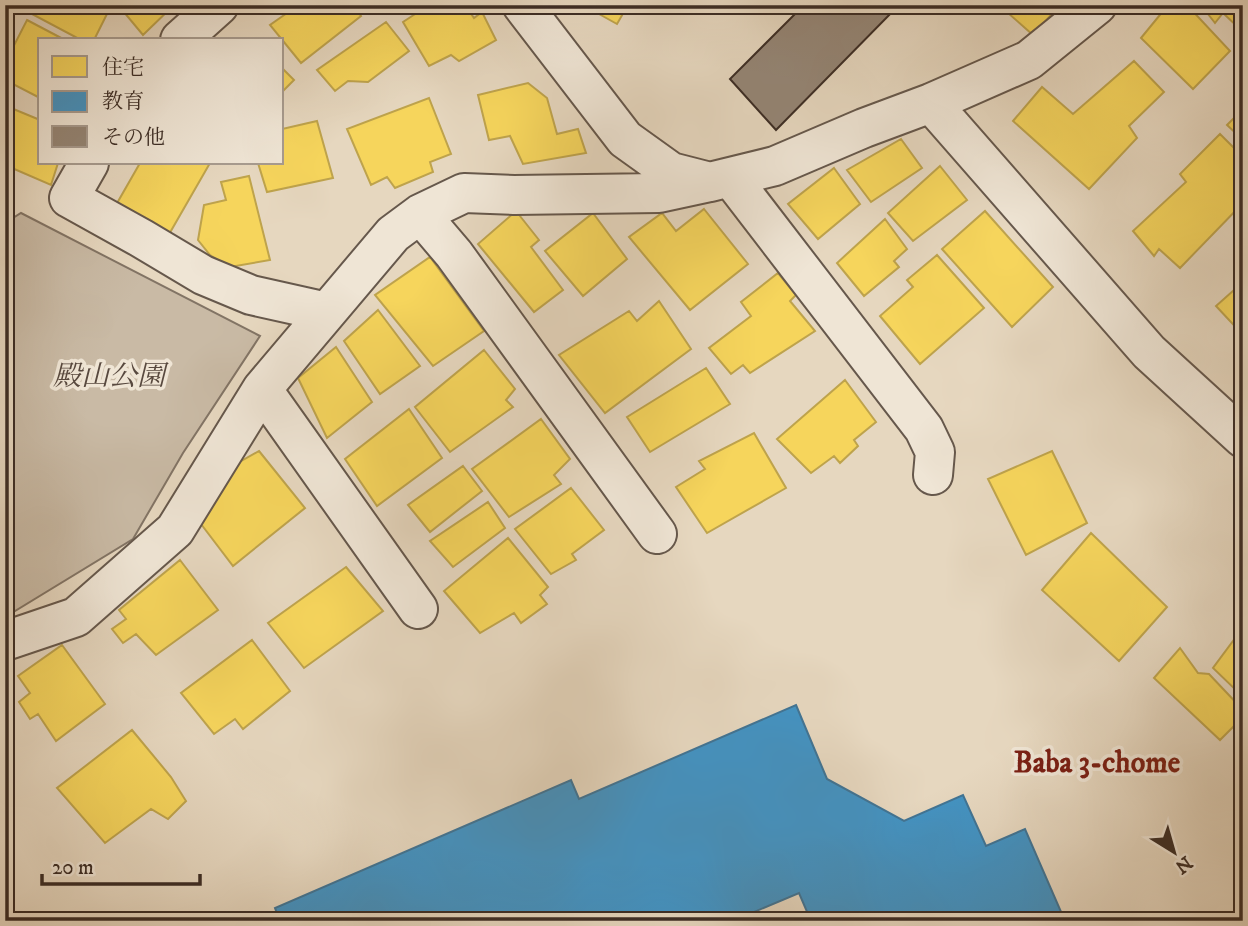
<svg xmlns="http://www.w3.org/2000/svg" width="1248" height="926" font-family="'IM FELL DW Pica','Noto Serif JP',serif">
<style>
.green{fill:#c9baa5;stroke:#827465;stroke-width:2}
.homes{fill:#f6d55c;stroke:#bea34c;stroke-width:2}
.schools{fill:#4393c3;stroke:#417494;stroke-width:2}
.building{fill:#948575;stroke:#3c2d25;stroke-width:2}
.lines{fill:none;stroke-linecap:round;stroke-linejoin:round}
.street-casing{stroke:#66584c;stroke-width:42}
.street{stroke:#efe5d5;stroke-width:38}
.labels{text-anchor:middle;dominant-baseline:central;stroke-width:7;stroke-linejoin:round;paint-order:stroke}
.park-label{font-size:28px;font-style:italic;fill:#58493f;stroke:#efe5d5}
.neighbourhood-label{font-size:30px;font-weight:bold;fill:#7a1f14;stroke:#efe5d5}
</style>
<rect width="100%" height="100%" fill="#e6d7bf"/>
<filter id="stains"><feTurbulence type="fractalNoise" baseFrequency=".00286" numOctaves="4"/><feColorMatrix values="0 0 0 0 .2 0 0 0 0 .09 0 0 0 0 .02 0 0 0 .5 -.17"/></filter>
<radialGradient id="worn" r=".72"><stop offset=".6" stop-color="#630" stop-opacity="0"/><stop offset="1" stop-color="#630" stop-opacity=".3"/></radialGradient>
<!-- green -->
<path class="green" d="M21 213 260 336 183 453 133 539 15 611H5V223Z"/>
<!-- homes -->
<path class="homes" d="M36 5H94L108 12 94 40H81L32 14Z
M118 5H174L143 35Z
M282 5H353L361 16 301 63 270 25 287 13Z
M429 5H465L474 18 482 12 496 40 459 61 451 55 429 66 403 22Z
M583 5H628L617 24Z
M999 5H1060L1033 35Z
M1168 5H1187L1230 51 1193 89 1141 38Z
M1201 5H1243V32L1223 13 1215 23Z
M27 20 65 40H40V98L5 80V63Z
M386 22 409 51 368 82 348 81 335 91 317 70Z
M1134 61 1164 92 1129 126 1137 138 1089 189 1013 121 1042 87 1073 114Z
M282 68 294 80 282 92Z
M528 83 547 98 557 134 578 129 586 153 523 164 510 136 489 140 478 95Z
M429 98 451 154 430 162 433 172 395 188 387 177 371 185 347 129Z
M11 108 40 120V163H58L51 185 5 165V126Z
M1243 109V140L1227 125Z
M317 121 333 178 267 192 258 163H282V129Z
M1220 134 1243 157V203L1180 268 1159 249 1154 256 1133 231 1186 182 1180 174Z
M901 139 922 168 871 202 847 170Z
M140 163H210L168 236 116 205Z
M940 166 967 200 913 241 888 213Z
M834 168 860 204 818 239 788 204Z
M249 176 270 260 230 267 210 255 198 240 204 205 226 200 221 182Z
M704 209 748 264 690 310 629 237 662 213 676 231Z
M516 211 539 240 531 247 563 290 534 312 478 244Z
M985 211 1053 287 1012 327 942 249Z
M593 213 627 259 583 296 545 251Z
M885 219 907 249 894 261 899 267 864 296 837 263Z
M937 255 984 308 920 364 880 316 913 287 907 280Z
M430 257 484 331 433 366 375 295Z
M778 273 796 295 790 301 815 331 750 373 743 365 731 374 709 348 751 316 741 302Z
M1243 282V335L1216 306Z
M659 301 691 349 605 413 559 355 629 311 637 321Z
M378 310 420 366 380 394 344 341Z
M336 347 372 402 327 438 298 378Z
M484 350 515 389 506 400 513 407 450 452 415 407Z
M706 368 730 404 650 452 627 417Z
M845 380 876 422 854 440 858 446 840 463 834 456 811 473 777 439Z
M409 409 442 458 377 506 345 459Z
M541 419 570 459 554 475 561 484 509 517 472 469Z
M754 433 786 488 707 533 676 487 705 469 699 461Z
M259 451 305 508 233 566 201 524 236 464Z
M1052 451 1087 523 1026 555 988 479Z
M463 466 482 491 430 532 408 505Z
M571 488 604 530 572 554 576 560 551 574 515 529Z
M488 502 505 528 453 567 430 541Z
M1091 533 1167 607 1119 661 1042 590Z
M508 538 548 587 540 595 547 604 521 623 514 613 480 633 444 591Z
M180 560 218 610 156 655 136 634 123 643 112 629 126 619 119 610Z
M346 567 383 611 304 668 268 623Z
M252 640 290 691 243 729 235 719 214 734 181 693Z
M1233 641 1243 650V697L1213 668Z
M62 645 105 704 56 741 38 714 30 719 19 702 30 693 18 676Z
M1180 648 1198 673 1209 674 1243 710V717L1220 740 1154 678Z
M132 730 171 777 186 801 168 819 151 809 105 843 57 788Z"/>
<!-- schools -->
<path class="schools" d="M796 705 827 779 904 821 963 795 986 846 1025 829 1065 921H811L799 893 742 917 743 921H280L275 908 571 780 579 799Z"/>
<!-- building -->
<path class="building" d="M804 5H899L776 130 730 79Z"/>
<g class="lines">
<defs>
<path id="street" d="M522 5 625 139 671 172 710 182 775 166 864 128 931 103 1029 60 1097 5
M180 40 219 5
M931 103 1149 352 1243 438
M89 163 69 198 141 238 203 275 251 295 327 312
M731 178 924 429 935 452 933 475
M420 214 454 254 657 534
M418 609 262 389 393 234 420 214 464 193 514 195 659 193 710 182
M5 641 76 617 175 530 262 389"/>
</defs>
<!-- street casing -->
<use href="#street" class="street-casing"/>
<!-- street -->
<use href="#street" class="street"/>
</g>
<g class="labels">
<!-- park labels -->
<g class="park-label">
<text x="109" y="376">殿山公園</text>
</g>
<!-- neighbourhood labels -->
<g class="neighbourhood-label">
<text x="1097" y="763">Baba 3-chome</text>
</g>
</g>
<!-- margin -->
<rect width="1248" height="926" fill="none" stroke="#e6d7bf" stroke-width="28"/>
<rect x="7" y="7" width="1234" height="912" fill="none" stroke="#3c2d25" stroke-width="3.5"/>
<rect x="14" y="14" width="1220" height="898" fill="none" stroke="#3c2d25" stroke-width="2"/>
<!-- legend -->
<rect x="38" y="38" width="245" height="126" fill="#efe5d5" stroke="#a79b8f" stroke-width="2"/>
<rect x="52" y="56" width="35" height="21" fill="#f6d55c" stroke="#a79b8f" stroke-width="2"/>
<text x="102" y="74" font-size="21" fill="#3c2d25">住宅</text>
<rect x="52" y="91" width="35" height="21" fill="#4393c3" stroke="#a79b8f" stroke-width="2"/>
<text x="102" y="108" font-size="21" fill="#3c2d25">教育</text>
<rect x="52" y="126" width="35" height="21" fill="#948575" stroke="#a79b8f" stroke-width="2"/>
<text x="102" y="144" font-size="21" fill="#3c2d25">その他</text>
<!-- north arrow -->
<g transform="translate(1174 852) rotate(143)" stroke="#efe5d5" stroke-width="5" paint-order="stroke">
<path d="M0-5L12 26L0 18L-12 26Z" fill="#3c2d25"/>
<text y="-10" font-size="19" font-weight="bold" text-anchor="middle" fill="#3c2d25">N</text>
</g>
<!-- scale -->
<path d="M42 874v10h158v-10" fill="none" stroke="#3c2d25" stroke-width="3.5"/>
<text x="52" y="874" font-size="21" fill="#3c2d25" stroke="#efe5d5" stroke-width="5" paint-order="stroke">20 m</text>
<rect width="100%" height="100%" filter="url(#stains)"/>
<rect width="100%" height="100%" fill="url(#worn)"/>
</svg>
